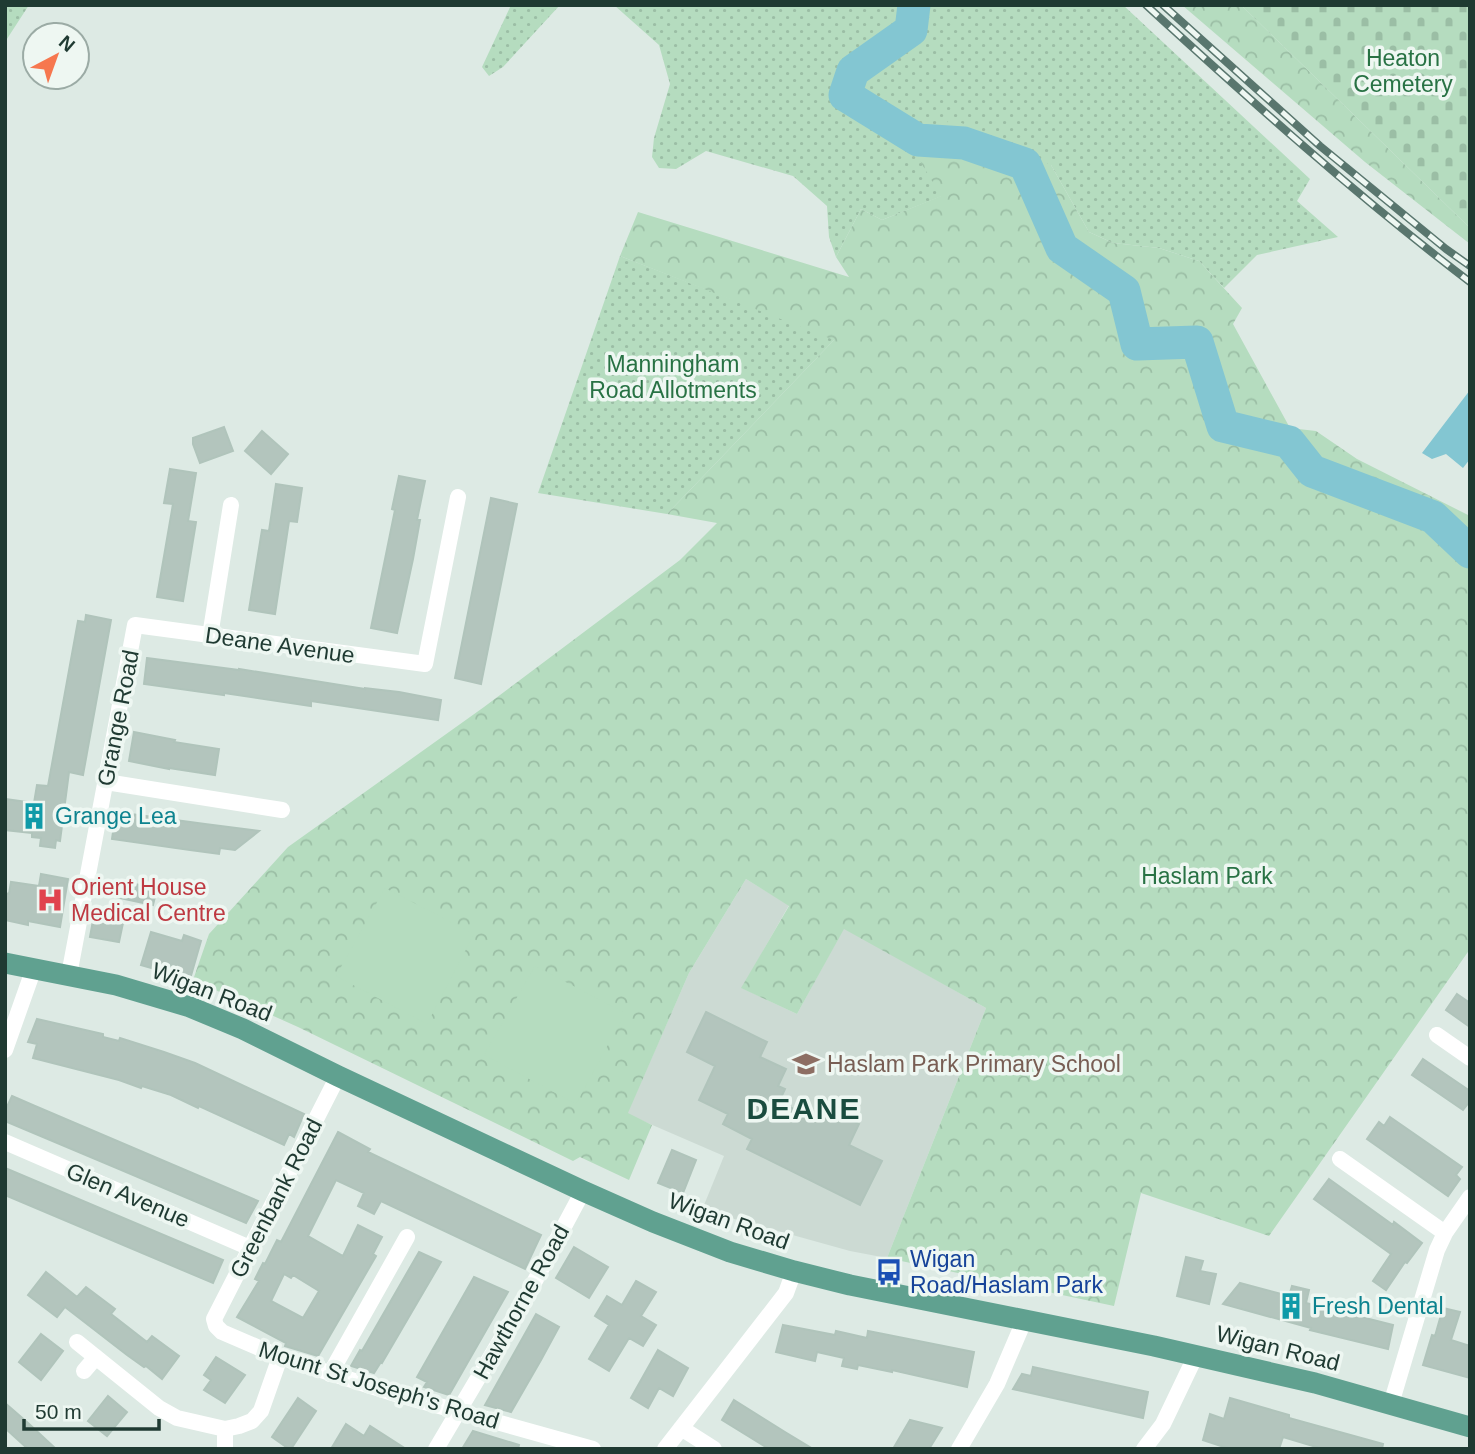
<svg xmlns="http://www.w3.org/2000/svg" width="1475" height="1454" font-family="Helvetica,sans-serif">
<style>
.built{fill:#ccdad3}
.grass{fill:url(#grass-dots)}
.forest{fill:url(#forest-crowns)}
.cemetery{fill:url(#cemetery-stones)}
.pitch{fill:#b5dcbf}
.water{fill:#83c6d2}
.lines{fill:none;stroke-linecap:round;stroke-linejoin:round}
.river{stroke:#83c6d2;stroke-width:33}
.building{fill:#b3c5bd;stroke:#b0c4bb;stroke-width:2;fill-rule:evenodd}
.street{stroke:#fff;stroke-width:16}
.primary{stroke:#60a190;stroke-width:21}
.rail-casing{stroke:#59766e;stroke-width:8}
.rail{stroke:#eef7f2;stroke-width:5;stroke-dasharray:16;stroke-linecap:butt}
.labels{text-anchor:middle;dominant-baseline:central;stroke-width:7;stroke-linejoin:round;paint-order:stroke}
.park-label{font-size:23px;fill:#287244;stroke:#eef7f2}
.street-label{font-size:23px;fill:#1f3a32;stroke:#eef7f2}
.culture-label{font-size:23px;fill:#0d838f;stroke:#eef7f2;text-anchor:start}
.health-label{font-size:23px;fill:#be3a42;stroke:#eef7f2;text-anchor:start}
.education-label{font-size:23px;fill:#785e54;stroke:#eef7f2;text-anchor:start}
.transit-label{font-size:23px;fill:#164399;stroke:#eef7f2;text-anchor:start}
.district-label{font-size:30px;font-weight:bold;letter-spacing:2px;fill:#1a4c3f;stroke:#eef7f2}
</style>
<defs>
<pattern id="grass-dots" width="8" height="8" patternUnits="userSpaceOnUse" patternTransform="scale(1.75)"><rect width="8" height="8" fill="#b5dcbf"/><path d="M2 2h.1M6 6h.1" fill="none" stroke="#9bbea5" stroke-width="1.8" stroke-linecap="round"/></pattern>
<pattern id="forest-crowns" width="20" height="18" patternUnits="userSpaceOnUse" patternTransform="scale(1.75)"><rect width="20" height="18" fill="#b5dcbf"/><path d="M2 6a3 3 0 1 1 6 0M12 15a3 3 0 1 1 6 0" fill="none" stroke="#9bbea5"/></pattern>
<pattern id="cemetery-stones" width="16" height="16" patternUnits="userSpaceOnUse" patternTransform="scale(1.75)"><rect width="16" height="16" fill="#b5dcbf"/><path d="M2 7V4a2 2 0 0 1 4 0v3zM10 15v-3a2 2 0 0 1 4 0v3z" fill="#9bbea5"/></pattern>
</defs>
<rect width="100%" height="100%" fill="#ddeae4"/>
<!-- built -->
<path class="built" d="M746 879 789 905 742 988 797 1014 844 928 986 1008 887 1258 850 1251 702 1210 724 1156 627 1114 689 973Z"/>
<!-- grass -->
<path class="grass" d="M5 5H29L5 42Z
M511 5H560L503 67 489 76 482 67Z
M614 5H1123L1310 179 1297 201 1338 237 1257 255 1224 288 1199 261 1159 248 1113 243 1089 232 1051 165 942 196 882 220 861 209 836 257 829 237 827 206 793 176 706 151 676 169 659 168 652 157 654 138 670 84 659 45Z
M620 256 835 339 667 514 538 493Z"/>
<!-- forest -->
<path class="forest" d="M1182 5H1241L1470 228V244L1365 162Z
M951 118 1051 165 1089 232 1113 243 1159 248 1199 261 1242 308 1233 324 1290 428 1316 431 1357 459 1470 516V949L1269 1236 1141 1193 1114 1306 887 1258 986 1008 844 929 797 1014 741 988 789 906 746 879 689 973 628 1113 652 1125 629 1180 580 1157 573 1161 298 1027 193 980 209 934 288 847 484 707 680 560 717 523 667 514 834 340 620 256 638 212 849 277 836 257 861 209 882 220 941 196 917 156Z"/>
<!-- cemetery -->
<path class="cemetery" d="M1241 5H1470V228Z"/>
<!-- pitch -->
<path class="pitch" d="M385 888 474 934 427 1024 336 976Z
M535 966 625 1013 576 1104 484 1055Z"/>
<!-- water -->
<path class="water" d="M1470 390V459L1463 468 1446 454 1432 459 1422 453Z"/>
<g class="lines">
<!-- river -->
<path class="river" d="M914 5 911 30 853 71 845 95 918 140 964 143 1025 164 1062 248 1124 291 1137 344 1197 342 1223 426 1289 442 1312 471 1433 517 1470 552"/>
</g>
<!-- building -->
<path class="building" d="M224 427 233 451 200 463 193 444V438Z
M262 431 288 454 271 474 245 451Z
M170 469 196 473 188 521 196 522 183 601 157 597 173 504 164 503Z
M399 476 425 481 417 520H420L413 559 397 633 371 628 395 510 392 509Z
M276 484 302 488 297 522 289 521 275 614 249 610 262 530 269 531Z
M491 498 517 504 481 684 455 678Z
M86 615 111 620 83 775 69 772 60 841 56 840 55 848 40 846 41 838 32 837V833L5 830V799L34 803 37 785 48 786 78 621 85 622Z
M147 658 239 670V669L365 689V688L399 692 441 700 438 720 311 701V706L224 693V695L144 684Z
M134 732 175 740 174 742 219 749 215 775 169 768V769L129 761Z
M116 812 205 824 259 831 235 850 220 848 219 854 190 850 112 839Z
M41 874 68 879 60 927 28 921V925L5 920V893L9 894 11 882 39 886Z
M118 881 157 888 153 905 115 897Z
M94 915 123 923 119 942 90 937Z
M151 932 182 941 184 935 201 941 190 979 141 965Z
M1457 994 1470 1003V1027L1446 1010Z
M706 1012 767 1042 760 1057 786 1069 778 1086 785 1089 779 1102 821 1122 828 1109 859 1124 849 1145 882 1161 860 1205 747 1149 752 1139 723 1124 728 1114 699 1100 715 1066 687 1052Z
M37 1019 103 1034V1037L119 1041 120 1038 164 1052 195 1063 304 1114 294 1137 289 1134 284 1145 199 1106 198 1108 171 1095 142 1086 141 1088 119 1080 33 1058 37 1044 28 1042Z
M1423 1059 1470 1091V1101L1463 1110 1412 1075Z
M12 1096 35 1106 258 1201 246 1223 119 1169 5 1121V1111Z
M1390 1117 1462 1167 1456 1175 1460 1179 1448 1196 1367 1139 1379 1122 1384 1126Z
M338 1132 370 1149 368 1152 541 1235 525 1269 381 1201 374 1214 358 1206 364 1193 336 1180 308 1236 343 1256 358 1225 382 1237 373 1254 376 1256 318 1356 285 1346 286 1343 237 1317 259 1281 255 1279 263 1263 265 1264 277 1240 281 1242ZM284 1274 291 1278 293 1275 319 1291 303 1318 271 1301Z
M672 1150 696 1160 683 1193 658 1183Z
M5 1168 223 1260 213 1283 5 1195Z
M1329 1179 1393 1225 1394 1222 1422 1243 1407 1263 1405 1262 1386 1290 1373 1281 1391 1254 1314 1199Z
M574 1247 608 1267 589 1298 556 1278Z
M419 1252 441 1262 382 1363 381 1362 374 1373 351 1366 360 1350 362 1351Z
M1186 1257 1203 1261 1200 1271 1216 1274 1209 1304 1177 1296Z
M46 1272 77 1297 86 1287 115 1309 111 1314 147 1342 152 1336 179 1356 162 1379 146 1366 144 1367 127 1355 65 1307 57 1317 28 1295Z
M474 1277 508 1292 449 1395 424 1387 427 1382 417 1377Z
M636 1281 656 1292 641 1316 656 1325 643 1346 629 1338 609 1371 589 1359 609 1325 595 1316 607 1296 622 1305Z
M1240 1283 1289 1296 1292 1286 1309 1290 1306 1303 1393 1325 1388 1349 1310 1330 1311 1328 1223 1304Z
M1443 1308 1460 1312 1451 1340 1470 1346V1378L1423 1365 1432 1335 1435 1336Z
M536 1314 559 1327 541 1360 511 1412 485 1405Z
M783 1325 835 1335 836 1331 867 1338 868 1331 974 1352 967 1387 892 1370V1372L858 1365 857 1369 842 1366 844 1358 817 1352 815 1361 776 1352Z
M41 1334 63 1351 41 1380 19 1362Z
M658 1350 688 1368 673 1396 659 1388 648 1408 631 1398Z
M216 1357 245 1375 225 1403 204 1390 211 1380 204 1375Z
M1033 1367 1148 1392 1143 1418 1013 1389 1022 1374 1031 1376Z
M108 1396 127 1412 107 1436 88 1421Z
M298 1398 316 1411 291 1449H289L272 1437Z
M1230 1398 1289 1415V1418L1383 1444 1382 1449H1323L1283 1437 1279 1449H1230L1203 1440 1210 1414 1224 1419Z
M734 1400 785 1432 813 1449H769L722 1420Z
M5 1403 28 1423 56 1449H28L5 1428Z
M910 1420 942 1428 929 1449H893Z
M346 1424 364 1436 370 1426 406 1449H331Z
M473 1431 519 1445 518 1449H462Z"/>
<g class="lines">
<!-- street -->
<path class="street" d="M210 636 231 505
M106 782 282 810
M69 975 135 625 425 664 458 497
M1437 1035 1470 1058
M5 1050 34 968
M338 1076 214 1319 216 1326 222 1332 280 1357 389 1392 593 1449
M5 1142 250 1248
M1340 1159 1445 1233
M77 1342 159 1408 177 1418 225 1429 239 1426 252 1421 261 1411 280 1357
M84 1371 96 1357
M330 1374 407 1237
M1391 1404 1437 1250 1445 1233 1470 1197
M681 1428 714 1449
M225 1429V1449
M436 1449 529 1292 583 1191
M665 1449 786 1293 794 1271
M959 1449 997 1384 1024 1321
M1144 1449 1163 1424 1196 1355"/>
<!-- primary -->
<path class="primary" d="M5 963 116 985 190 1007 243 1029 338 1076 583 1191 653 1222 730 1252 794 1271 850 1285 1154 1346 1315 1383 1470 1427"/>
<defs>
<path id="rail" d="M1146 5C1251 101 1357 196 1470 282
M1163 5 1320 146 1446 249 1470 266"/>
</defs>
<!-- rail casing -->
<use href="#rail" class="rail-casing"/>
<!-- rail -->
<use href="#rail" class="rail"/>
</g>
<!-- icons -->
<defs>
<symbol id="building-bare" viewBox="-9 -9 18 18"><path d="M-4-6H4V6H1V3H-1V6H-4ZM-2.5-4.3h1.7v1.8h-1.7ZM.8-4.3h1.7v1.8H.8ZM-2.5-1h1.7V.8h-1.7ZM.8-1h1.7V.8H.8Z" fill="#0f9aa8" stroke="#eef7f2" stroke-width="2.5" paint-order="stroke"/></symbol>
<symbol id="hospital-bare" viewBox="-9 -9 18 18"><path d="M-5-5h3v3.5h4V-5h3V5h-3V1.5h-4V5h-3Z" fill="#e0444e" stroke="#eef7f2" stroke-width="2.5" paint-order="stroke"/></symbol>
<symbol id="school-bare" viewBox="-9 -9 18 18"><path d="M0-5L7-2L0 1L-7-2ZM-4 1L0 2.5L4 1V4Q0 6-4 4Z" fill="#8d6e63" stroke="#eef7f2" stroke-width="2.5" paint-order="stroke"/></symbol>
<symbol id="bus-bare" viewBox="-9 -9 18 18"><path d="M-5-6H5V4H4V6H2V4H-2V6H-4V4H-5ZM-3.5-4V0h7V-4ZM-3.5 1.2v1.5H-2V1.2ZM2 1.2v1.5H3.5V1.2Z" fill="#1a4fb4" stroke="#eef7f2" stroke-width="2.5" paint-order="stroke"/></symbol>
</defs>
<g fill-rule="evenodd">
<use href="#building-bare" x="15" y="797" width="38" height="38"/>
<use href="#hospital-bare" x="31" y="881" width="38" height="38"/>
<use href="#school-bare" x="787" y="1045" width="38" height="38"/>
<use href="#bus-bare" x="870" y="1253" width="38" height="38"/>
<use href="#building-bare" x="1272" y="1287" width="38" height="38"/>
</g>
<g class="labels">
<!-- park labels -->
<g class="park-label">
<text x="1403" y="58">Heaton<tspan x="1403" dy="26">Cemetery</tspan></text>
<text x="673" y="364">Manningham<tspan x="673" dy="26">Road Allotments</tspan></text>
<text x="1207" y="876">Haslam Park</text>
</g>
<!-- street labels -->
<g class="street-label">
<text transform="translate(280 645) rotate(8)">Deane Avenue</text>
<text transform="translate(118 718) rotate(-79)">Grange Road</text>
<text transform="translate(212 992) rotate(21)">Wigan Road</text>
<text transform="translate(128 1195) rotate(23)">Glen Avenue</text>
<text transform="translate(276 1198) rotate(-63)">Greenbank Road</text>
<text transform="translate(729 1221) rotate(20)">Wigan Road</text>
<text transform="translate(521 1302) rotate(-61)">Hawthorne Road</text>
<text transform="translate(1278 1348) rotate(14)">Wigan Road</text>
<text transform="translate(379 1385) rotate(17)">Mount St Joseph's Road</text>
</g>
<!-- culture labels -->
<g class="culture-label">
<text x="55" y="816">Grange Lea</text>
<text x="1312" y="1306">Fresh Dental</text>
</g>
<!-- health labels -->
<g class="health-label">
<text x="71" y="887">Orient House<tspan x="71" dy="26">Medical Centre</tspan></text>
</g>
<!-- education labels -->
<g class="education-label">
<text x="827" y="1064">Haslam Park Primary School</text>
</g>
<!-- transit labels -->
<g class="transit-label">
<text x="910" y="1259">Wigan<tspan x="910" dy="26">Road/Haslam Park</tspan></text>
</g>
<!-- district labels -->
<g class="district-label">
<text x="804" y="1108">DEANE</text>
</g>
</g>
<!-- border -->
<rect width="1475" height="1454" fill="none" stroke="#1f3a32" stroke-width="14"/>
<!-- north arrow -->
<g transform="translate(56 56) rotate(41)"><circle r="33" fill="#eef7f2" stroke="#9baba5" stroke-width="2"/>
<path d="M0-5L12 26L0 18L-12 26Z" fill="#f6774f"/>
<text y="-10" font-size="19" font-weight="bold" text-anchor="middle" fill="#1f3a32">N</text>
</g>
<!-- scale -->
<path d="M24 1419v10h135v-10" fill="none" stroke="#1f3a32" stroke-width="3.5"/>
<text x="35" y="1419" font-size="21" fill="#1f3a32" stroke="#eef7f2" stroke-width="5" paint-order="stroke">50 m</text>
</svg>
